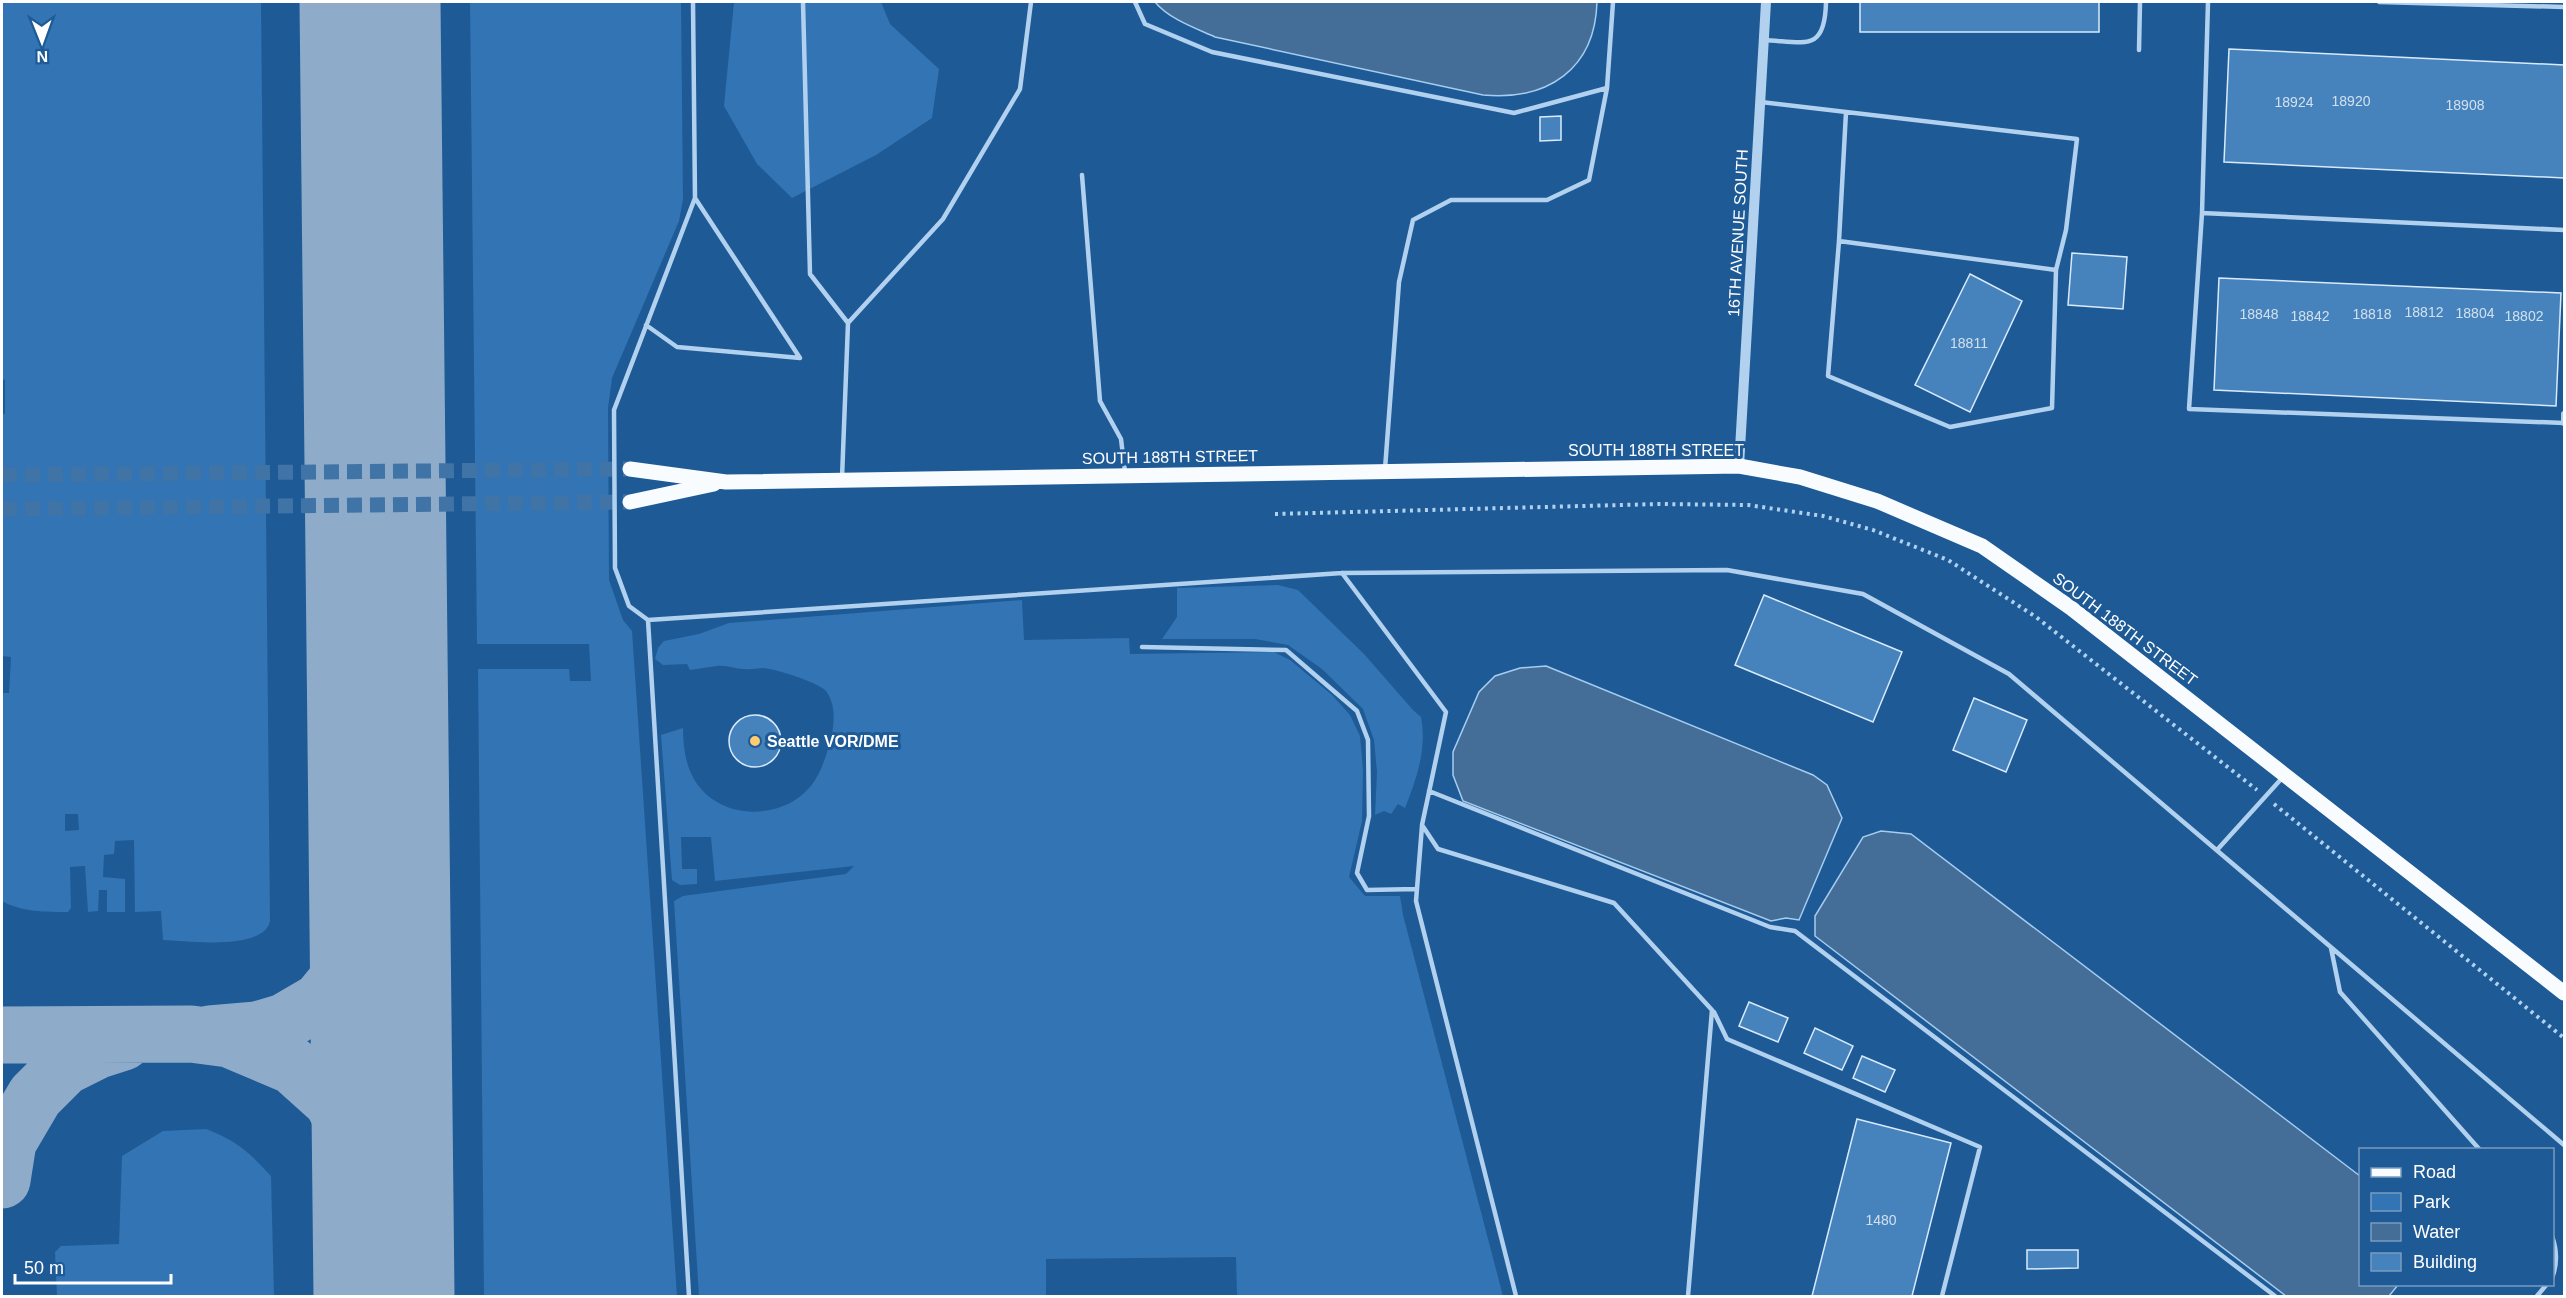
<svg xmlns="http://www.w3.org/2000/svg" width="2566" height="1298" font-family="Helvetica,sans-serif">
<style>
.green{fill:#3274b4;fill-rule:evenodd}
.water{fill:#446e98;stroke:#a5cdf1;stroke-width:1.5}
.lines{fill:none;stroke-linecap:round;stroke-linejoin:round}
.taxiway{stroke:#8eacca;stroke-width:57}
.runway{stroke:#8eacca;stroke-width:141}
.building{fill:#4683bc;stroke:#d8eafb;stroke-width:1.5}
.primary-tunnel{stroke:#4073a6;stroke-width:15;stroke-dasharray:15 8;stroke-linecap:butt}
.path{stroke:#b1d1ef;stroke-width:4;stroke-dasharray:3 4.5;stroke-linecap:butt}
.service{stroke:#b1d1ef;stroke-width:4.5}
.minor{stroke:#b1d1ef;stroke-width:6}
.tertiary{stroke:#b1d1ef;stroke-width:10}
.primary{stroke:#f9fcff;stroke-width:15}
.poi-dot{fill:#fecc71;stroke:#1e5a96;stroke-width:2}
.labels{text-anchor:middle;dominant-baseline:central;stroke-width:6;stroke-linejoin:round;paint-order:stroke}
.number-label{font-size:14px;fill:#d1e0ee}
.street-label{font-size:16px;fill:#fff;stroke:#1e5a96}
.poi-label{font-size:16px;font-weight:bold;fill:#fff;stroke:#1e5a96;text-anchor:start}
</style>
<rect width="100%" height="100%" fill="#1e5a96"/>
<!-- green -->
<path class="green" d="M2 2H261L270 921C264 951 188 941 163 940L161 911 135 912 134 840 115 841 114 854 104 855 103 877 125 879V912H107V890H99L98 911 88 912 85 866 70 867 71 908 68 912C46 912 21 912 2 901V693H9L11 657 2 656V414H5V380L2 379ZM78 814 79 830 65 831V814Z
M470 2H681L683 199 679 221 612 378 608 408 609 580 623 620 632 631 677 1296H484L478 669H569L570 681H591L589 644H477Z
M734 2H881L890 24 939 69 932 118 876 155 792 198 757 164 724 106Z
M1278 585 1298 590 1364 654 1413 710 1421 717C1427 749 1417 778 1405 808L1398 804 1391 814 1384 811 1375 815 1377 772 1374 740 1363 709 1322 669 1288 645 1255 639H1162L1177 617V588Z
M1022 600 1024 640 1129 638 1130 654 1274 652 1290 660 1332 695 1350 715 1360 736 1363 770 1362 821 1349 877 1365 896H1400L1403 915 1503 1296H1237L1236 1257 1046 1259V1296H699L674 901 683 896 846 874 854 866 715 881 711 837H681L682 869H697V884L680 885 672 880 661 735 683 728C683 759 690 786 717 802 745 819 788 813 809 788 820 776 825 759 830 743 834 726 837 706 826 691 820 683 773 668 763 668 757 668 750 670 744 669 735 669 726 665 717 666 708 667 699 669 690 670L687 664 663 665 655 659 658 648 664 641 699 634 729 623Z
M206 1129C236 1140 250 1153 271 1176L274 1296H57L55 1252 61 1246 119 1244 122 1156 163 1131Z"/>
<!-- water -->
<path class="water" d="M1155 2H1597C1595 69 1548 101 1483 95L1215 37C1195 28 1169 19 1155 2Z
M1546 666 1813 775 1827 785 1842 818 1799 920 1786 918 1771 921 1463 801 1453 775V752L1479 692 1495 676 1520 668Z
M1881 831 1911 834 2360 1176V1284L2398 1285 2389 1296H2286L1815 936V916L1863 837Z"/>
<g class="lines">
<!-- taxiway -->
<path class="taxiway" d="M210 1034 257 1030 284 1022 320 1001 352 962 365 938 380 894
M2 1035 191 1034 229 1039 293 1066 332 1101 355 1144 383 1208
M2 1180 8 1142 35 1096 64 1067 98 1050 123 1042"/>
<!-- runway -->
<path class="runway" d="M370 2 384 1296"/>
</g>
<!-- building -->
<path class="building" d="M1860 2H2099V32H1860Z
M2229 49 2564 65V178L2224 162Z
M1561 116V140L1540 141V117Z
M2072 253 2127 257 2123 309 2068 305Z
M1970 274 2022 301 1970 412 1915 385Z
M2219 278 2561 293 2556 406 2214 390Z
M1764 595 1902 652 1873 722 1735 665Z
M1974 698 2027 720 2006 772 1953 750Z
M729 741a26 26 0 1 1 52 0a26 26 0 1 1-52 0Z
M1749 1002 1788 1018 1778 1042 1739 1026Z
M1815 1028 1853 1046 1842 1070 1804 1053Z
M1862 1056 1895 1070 1885 1092 1853 1078Z
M1857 1119 1951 1143 1912 1296H1812Z
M2027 1250H2078V1268L2027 1269Z"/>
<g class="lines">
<!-- primary-tunnel -->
<path class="primary-tunnel" d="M2 475 630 469
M2 509 630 502"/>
<!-- path -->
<path class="path" d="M1275 514 1659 504 1748 505 1823 516 1873 530 1948 560 2036 617 2257 790
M2274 804 2564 1038"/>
<!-- service -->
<path class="service" d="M693 2 695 198 614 410 615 568 629 606 648 620 1342 573 1727 570 1863 594 2009 674 2564 1145
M803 2 810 274 848 323
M1135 2 1145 24 1212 52 1514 113 1607 88
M2208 2 2202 213 2564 230
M2379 2 2564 7
M1764 40C1805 42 1825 53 1826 2
M2139 50 2140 2
M1761 102 2077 139 2066 230 2056 270 2052 408 1950 427 1828 376 1839 241 1846 112
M1082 175 1100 401 1121 439 1125 472
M2202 213 2189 409 2564 423
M1839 241 2056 270
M646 325 677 347 800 358 695 198
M1385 469 1399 282 1413 220 1451 200H1547L1589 180 1607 88 1613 2
M842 478 848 323 943 219 1020 89 1031 2
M1342 573 1446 712 1422 825 1438 849 1614 903 1712 1010 1688 1296
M648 620 689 1296
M1142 647 1286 650 1357 711 1368 740 1369 816 1357 873 1367 890 1417 889
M1429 791 1770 927 1795 931 2275 1296
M1422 826 1416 901 1516 1296
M2217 850 2283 777
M2331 948 2340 992 2480 1150
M1714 1012 1727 1039 1980 1147 1942 1296
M2552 1236C2557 1250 2558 1263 2552 1278
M2537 1296 2547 1284"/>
<!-- minor -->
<path class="minor" d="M2564 423V414"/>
<!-- tertiary -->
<path class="tertiary" d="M1739 466 1766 2"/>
<!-- primary -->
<path class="primary" d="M630 469 726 482 1739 466 1800 477 1877 501 1982 546 2071 608 2564 993
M630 502 714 484"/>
</g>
<!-- markers -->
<circle class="poi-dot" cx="755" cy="741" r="6"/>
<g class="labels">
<!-- number labels -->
<g class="number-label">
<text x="2351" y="101">18920</text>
<text x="2294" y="102">18924</text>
<text x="2465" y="105">18908</text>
<text x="2424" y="312">18812</text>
<text x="2475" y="313">18804</text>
<text x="2259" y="314">18848</text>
<text x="2372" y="314">18818</text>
<text x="2310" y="316">18842</text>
<text x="2524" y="316">18802</text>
<text x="1969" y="343">18811</text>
<text x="1881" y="1220">1480</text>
</g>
<!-- street labels -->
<g class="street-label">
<text transform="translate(1738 233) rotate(-87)">16TH AVENUE SOUTH</text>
<text x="1656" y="450">SOUTH 188TH STREET</text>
<text transform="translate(1170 457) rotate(-1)">SOUTH 188TH STREET</text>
<text transform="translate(2125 629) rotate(37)">SOUTH 188TH STREET</text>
</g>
<!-- poi labels -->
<g class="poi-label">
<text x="767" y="741">Seattle VOR/DME</text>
</g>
</g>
<!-- border -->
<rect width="2566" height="1298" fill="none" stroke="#ffffff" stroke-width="6"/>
<!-- legend -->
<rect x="2359" y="1148" width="195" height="138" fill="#1e5a96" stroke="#789cc0" stroke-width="1.5"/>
<rect x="2371" y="1168" width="30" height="9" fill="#f9fcff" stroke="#789cc0" stroke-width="1.5"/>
<text x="2413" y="1178" font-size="18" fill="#ffffff">Road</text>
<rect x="2371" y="1193" width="30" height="18" fill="#3274b4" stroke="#789cc0" stroke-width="1.5"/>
<text x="2413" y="1208" font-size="18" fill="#ffffff">Park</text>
<rect x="2371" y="1223" width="30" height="18" fill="#446e98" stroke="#789cc0" stroke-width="1.5"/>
<text x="2413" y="1238" font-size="18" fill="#ffffff">Water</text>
<rect x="2371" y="1253" width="30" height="18" fill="#4683bc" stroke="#789cc0" stroke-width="1.5"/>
<text x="2413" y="1268" font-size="18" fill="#ffffff">Building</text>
<!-- north arrow -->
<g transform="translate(42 42) rotate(179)" stroke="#1e5a96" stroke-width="4.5" paint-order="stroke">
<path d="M0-4.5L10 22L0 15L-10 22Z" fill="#ffffff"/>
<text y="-9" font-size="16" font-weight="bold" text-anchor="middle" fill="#ffffff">N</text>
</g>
<!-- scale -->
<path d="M15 1274v9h156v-9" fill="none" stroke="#ffffff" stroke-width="3"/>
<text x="24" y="1274" font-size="18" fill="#ffffff" stroke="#1e5a96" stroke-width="4.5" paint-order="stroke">50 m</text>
</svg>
